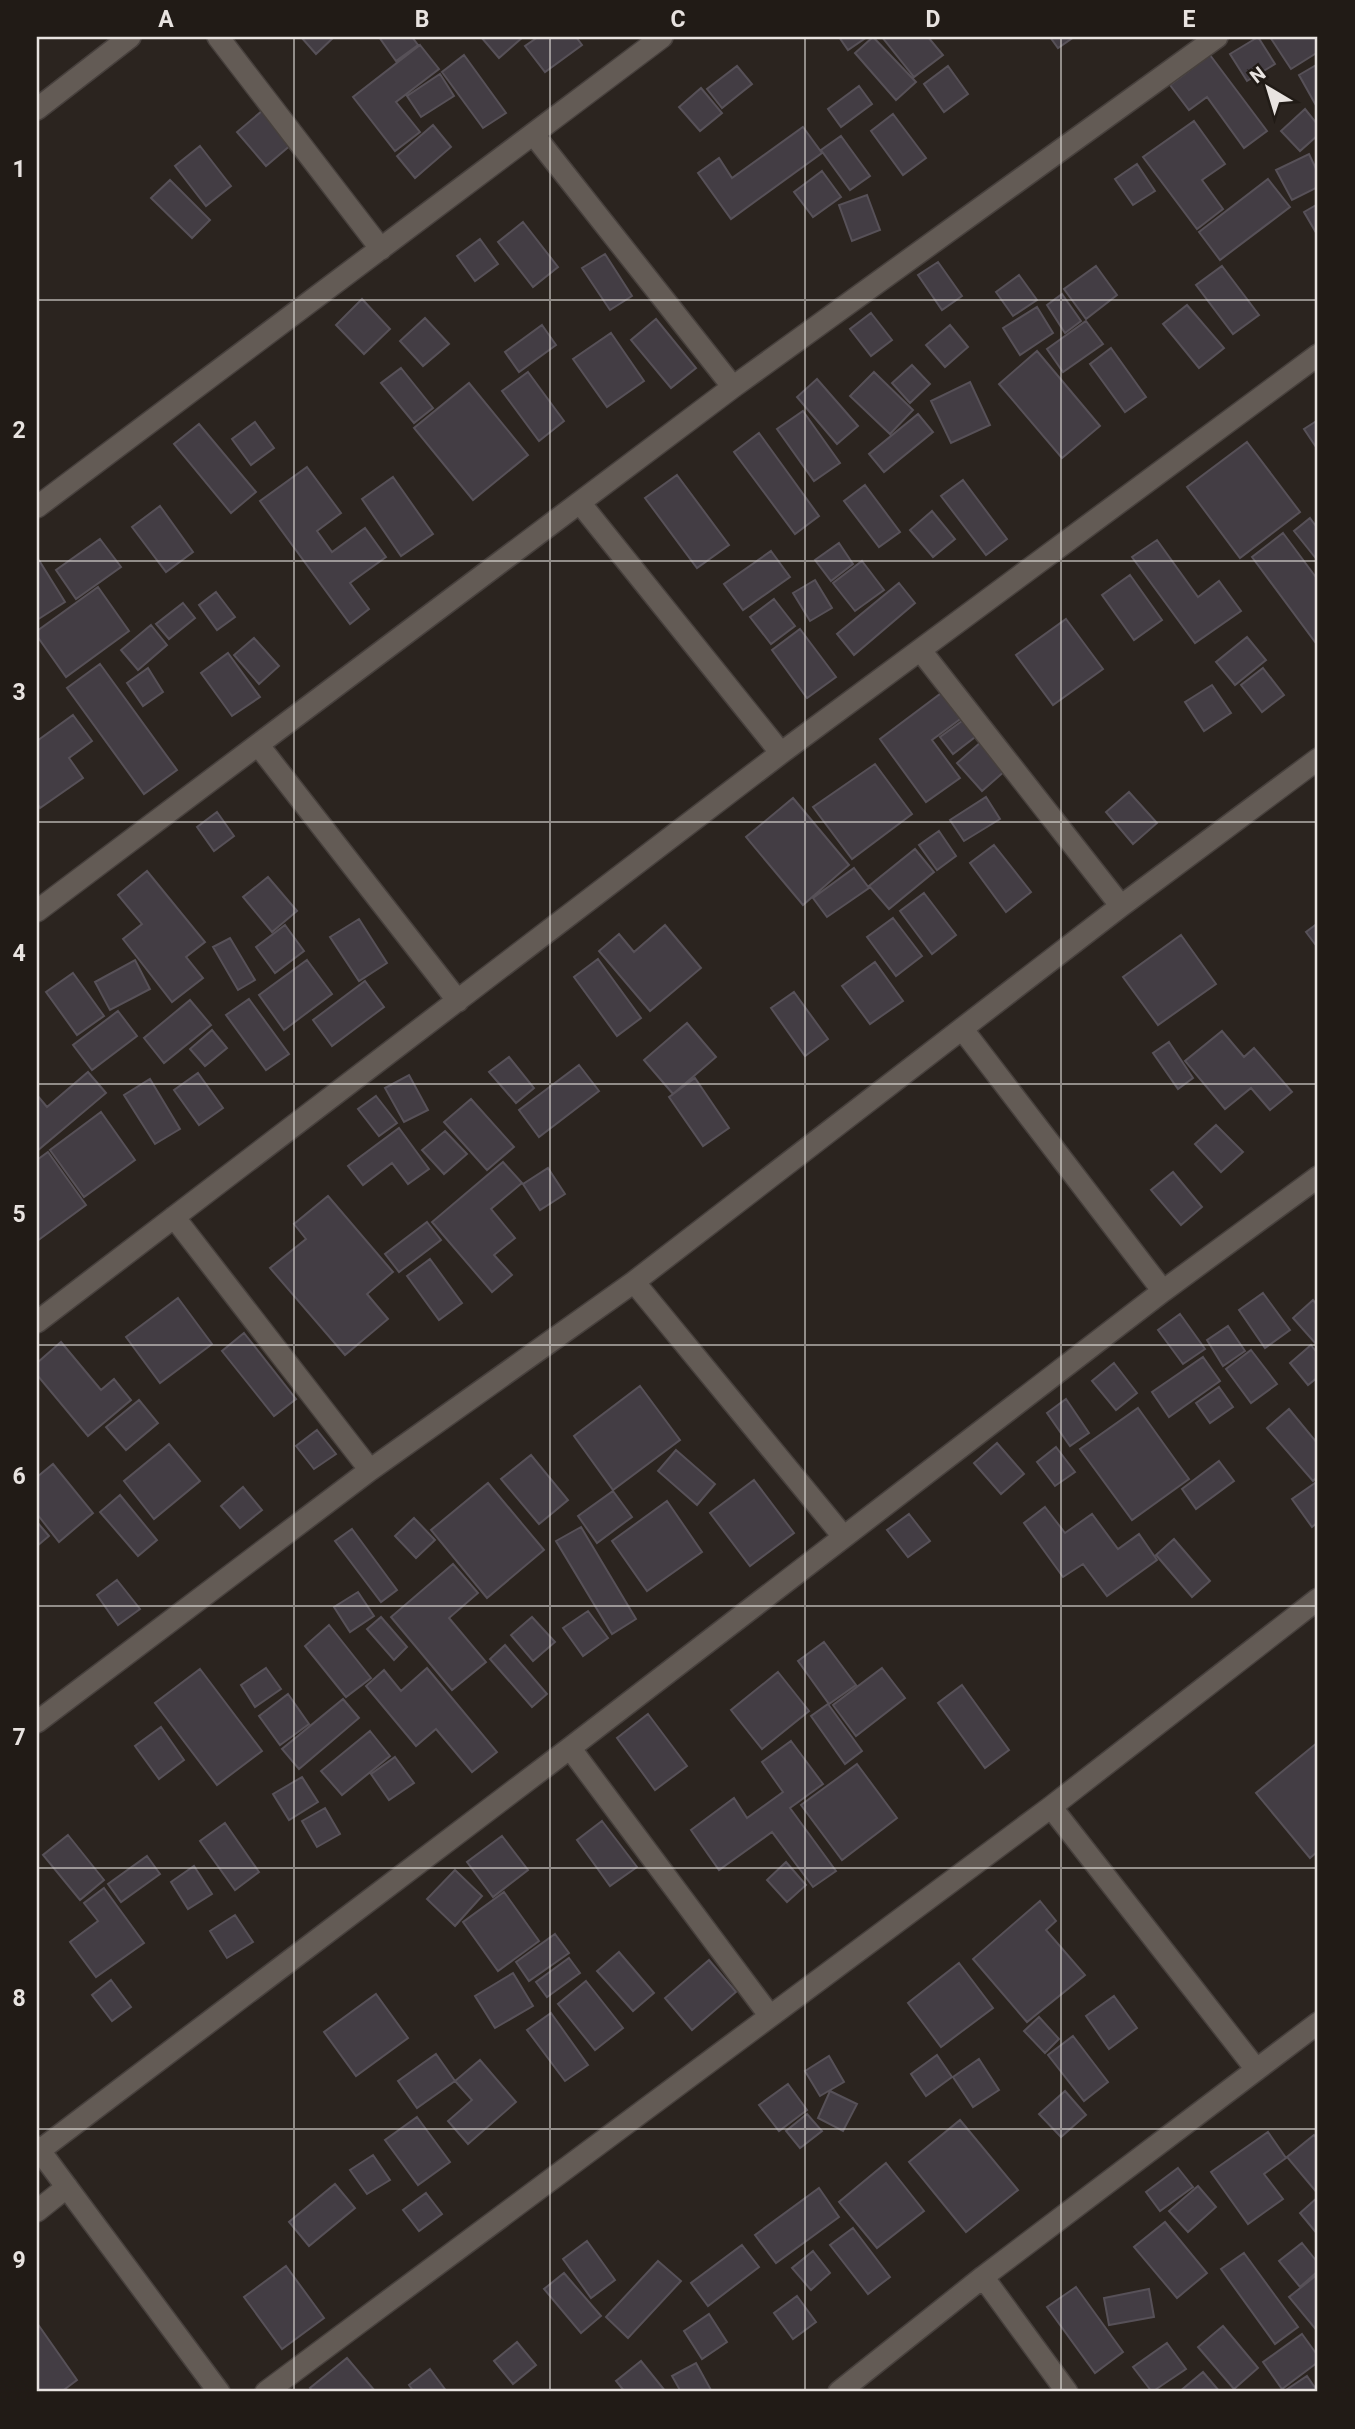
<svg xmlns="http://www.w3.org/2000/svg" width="1355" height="2429" font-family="Roboto,sans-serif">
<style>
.building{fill:#433d44;stroke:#575158;stroke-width:2}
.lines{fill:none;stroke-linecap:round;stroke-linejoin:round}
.minor-casing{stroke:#47403d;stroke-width:24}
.minor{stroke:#635b55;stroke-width:21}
.grid{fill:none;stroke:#e8e3e0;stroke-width:2;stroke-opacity:0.55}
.neatline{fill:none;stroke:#e8e3e0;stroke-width:2.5}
.grid-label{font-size:23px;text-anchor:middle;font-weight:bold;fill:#e8e3e0}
</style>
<rect width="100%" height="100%" fill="#2b241f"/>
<!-- building -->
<path class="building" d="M301 37H334L316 54Z
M379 37H412L418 45 396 61Z
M481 37H523L499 58Z
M538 37H576L582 45 545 72 525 46Z
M839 37H867L848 50Z
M873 37 916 82 896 100 855 53Z
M882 37H928L943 55 914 77Z
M1050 37H1074L1058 48Z
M1258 37 1275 64 1247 81 1230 54Z
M1270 37H1316L1318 52 1291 69Z
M420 45 439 69 396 102 420 132 395 151 353 97Z
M464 55 506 113 483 128 442 72Z
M1210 55 1267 131 1244 148 1207 97 1189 110 1170 85Z
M1318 64V109L1299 75Z
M737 66 752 84 722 108 707 89Z
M948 66 968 94 944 112 924 84Z
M440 74 454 96 421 117 407 96Z
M859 86 872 104 841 127 828 109Z
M701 88 722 113 700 131 679 107Z
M269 105 298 139 266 166 237 132Z
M1305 109 1318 125V135L1300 151 1281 131Z
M893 114 926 158 903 175 871 131Z
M1194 121 1225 164 1202 180 1223 209 1197 229 1143 157Z
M433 125 451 147 415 178 397 156Z
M803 127 822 153 731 219 698 173 719 158 732 178Z
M841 136 870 176 850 190 821 150Z
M200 146 231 186 206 206 175 166Z
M1309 154 1318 173V187L1292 200 1276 170Z
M1137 164 1155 191 1133 205 1115 179Z
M822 171 841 197 813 217 794 192Z
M1268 179 1290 207 1220 260 1199 232Z
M170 180 210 220 192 238 151 198Z
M867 195 880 230 852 241 839 205Z
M1318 204V236L1304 212Z
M523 222 558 267 533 287 498 242Z
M480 239 498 264 475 281 457 256Z
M605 254 632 296 610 310 582 268Z
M938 262 962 296 942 310 918 275Z
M1096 266 1117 295 1086 319 1064 289Z
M1222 266 1259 315 1233 334 1196 285Z
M1019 275 1037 300 1013 316 996 292Z
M1062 294 1081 321 1065 333 1047 305Z
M362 299 390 329 364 354 336 325Z
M1187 305 1224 348 1199 368 1163 324Z
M1037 307 1053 333 1020 355 1003 328Z
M871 313 892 340 871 356 850 329Z
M425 318 449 344 423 366 400 341Z
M656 319 696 368 671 388 631 340Z
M1086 321 1103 344 1063 372 1047 349Z
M542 325 556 345 519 372 505 352Z
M950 325 968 347 945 367 926 345Z
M611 333 644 381 607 407 573 359Z
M1111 348 1146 397 1125 412 1090 364Z
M1037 351 1100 426 1062 458 999 384Z
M912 365 930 384 910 403 892 383Z
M401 368 433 408 414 423 381 383Z
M528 372 564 421 539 441 502 391Z
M874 372 913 410 890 434 850 396Z
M817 379 858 426 837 444 797 397Z
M970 382 990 425 951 443 931 401Z
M469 383 528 455 473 500 414 428Z
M803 411 840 463 814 481 777 429Z
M918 414 933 432 884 472 869 454Z
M1318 420V450L1304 429Z
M255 422 274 448 251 465 232 439Z
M199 424 256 492 231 513 174 444Z
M759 433 819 516 795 534 734 452Z
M1247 442 1300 512 1240 558 1187 487Z
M307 467 341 513 317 531 332 552 365 528 386 557 350 583 369 609 350 624 260 501Z
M677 475 729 545 697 568 645 498Z
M393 477 433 534 401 556 362 499Z
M963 480 1007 539 986 555 941 496Z
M865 485 900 532 879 547 844 501Z
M160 506 193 552 166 572 132 527Z
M932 511 955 539 933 557 910 530Z
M1310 518 1318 529V561L1294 531Z
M1283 533 1318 580V646L1252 557Z
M100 539 121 567 76 599 56 570Z
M1157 540 1198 597 1219 581 1241 611 1195 643 1132 557Z
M839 543 853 564 831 581 815 560Z
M771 551 790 577 743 610 724 584Z
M37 557 65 602 37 620Z
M862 561 884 590 855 611 833 583Z
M1130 575 1162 620 1134 640 1102 595Z
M815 580 832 608 810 621 793 593Z
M899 583 915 603 854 655 837 634Z
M98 587 129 631 66 677 37 636V631Z
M216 592 235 617 217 630 199 605Z
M774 599 795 626 771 644 750 617Z
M183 603 195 618 169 639 156 624Z
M1066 619 1103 669 1053 705 1016 655Z
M151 625 167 645 138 670 121 650Z
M800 629 836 677 807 698 772 650Z
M1247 637 1266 660 1235 685 1216 662Z
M254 638 279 666 259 684 234 655Z
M228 653 260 697 232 716 201 673Z
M100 664 177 770 144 794 67 688Z
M148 668 163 692 143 706 127 683Z
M1263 668 1284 695 1262 712 1241 685Z
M1212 685 1231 713 1204 731 1185 702Z
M944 691 963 717 932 740 960 778 926 802 880 739Z
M73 715 92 741 69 758 83 778 40 808 37 803V741Z
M966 718 979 734 953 754 940 737Z
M981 742 1006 770 982 791 957 763Z
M875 764 912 814 852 859 813 807Z
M1129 792 1157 823 1133 844 1106 812Z
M986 797 1000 819 964 841 950 820Z
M793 798 849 865 803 905 746 837Z
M217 812 234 836 214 851 197 827Z
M939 831 956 856 937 870 919 845Z
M994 845 1031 892 1006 912 970 863Z
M915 849 934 872 889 909 869 886Z
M854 868 869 888 827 917 813 898Z
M147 871 205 942 186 957 203 978 172 1002 123 939 142 924 118 895Z
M268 877 297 911 272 932 243 897Z
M924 893 956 935 932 954 900 911Z
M893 918 922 956 896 976 867 937Z
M359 919 387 963 359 981 330 937Z
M1318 923V948L1306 932Z
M285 925 304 951 275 973 256 947Z
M665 925 701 968 650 1011 599 951 619 934 634 952Z
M1181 935 1216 984 1158 1025 1123 977Z
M230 938 255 980 238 990 213 947Z
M598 959 641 1018 617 1036 574 977Z
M135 960 150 989 110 1010 95 982Z
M307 960 332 994 284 1030 259 995Z
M875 962 903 1001 870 1024 842 986Z
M73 973 104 1016 77 1035 46 992Z
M365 981 384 1007 332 1046 313 1020Z
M794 992 828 1039 805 1056 771 1008Z
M249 999 289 1054 266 1070 226 1015Z
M190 1000 211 1025 164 1063 144 1038Z
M118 1011 137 1036 92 1070 73 1045Z
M687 1023 716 1057 673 1094 644 1060Z
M212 1030 227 1048 205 1066 190 1049Z
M1222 1031 1244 1057 1254 1048 1292 1092 1270 1110 1251 1088 1225 1109 1185 1061Z
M1169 1042 1193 1078 1178 1089 1153 1053Z
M509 1057 534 1088 516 1103 489 1072Z
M579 1065 599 1091 539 1137 519 1110Z
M88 1072 106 1093 37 1151V1095L47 1107Z
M198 1073 223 1108 199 1125 174 1090Z
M409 1075 428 1110 404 1122 385 1088Z
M695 1078 729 1128 703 1146 669 1097Z
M150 1079 180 1129 155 1144 124 1095Z
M376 1096 397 1123 379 1136 358 1109Z
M471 1099 514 1147 487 1170 444 1122Z
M101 1112 135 1160 84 1197 50 1150Z
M1216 1125 1243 1152 1221 1172 1195 1144Z
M399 1128 429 1169 408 1184 392 1163 363 1185 348 1166Z
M445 1131 467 1154 444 1174 422 1150Z
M48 1152 86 1205 37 1241V1160Z
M503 1162 522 1183 491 1209 515 1238 494 1255 512 1275 492 1292 432 1222Z
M548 1168 565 1194 540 1210 523 1184Z
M1173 1172 1202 1207 1181 1225 1151 1190Z
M328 1196 393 1272 367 1294 388 1319 345 1355 270 1268 306 1239 294 1224Z
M427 1222 441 1240 399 1272 385 1254Z
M430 1259 462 1303 439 1320 407 1276Z
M1263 1293 1290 1330 1265 1348 1239 1310Z
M178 1298 212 1344 160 1383 126 1337Z
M1313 1300 1318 1306 1316 1344 1293 1318Z
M1180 1314 1205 1349 1183 1364 1158 1330Z
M1228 1326 1245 1351 1223 1366 1207 1340Z
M244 1333 296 1399 274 1416 222 1351Z
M61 1342 101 1390 114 1379 131 1400 88 1436 37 1375V1363Z
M1311 1345 1318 1354V1377L1308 1385 1290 1363Z
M1251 1350 1277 1384 1251 1403 1226 1369Z
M1203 1357 1220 1381 1169 1417 1152 1392Z
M1114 1363 1137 1393 1116 1410 1092 1381Z
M640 1386 680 1440 613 1490 574 1436Z
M1219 1387 1233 1407 1210 1423 1196 1403Z
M1066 1399 1089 1433 1070 1446 1047 1413Z
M139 1400 158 1423 126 1450 106 1427Z
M1138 1408 1189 1479 1132 1520 1080 1449Z
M1289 1409 1318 1444V1476L1313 1481 1267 1428Z
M317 1430 336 1454 314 1469 296 1446Z
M997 1443 1024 1474 1001 1494 974 1463Z
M169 1444 200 1481 154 1519 124 1481Z
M1056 1447 1075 1472 1055 1486 1037 1462Z
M676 1450 715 1484 697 1505 658 1471Z
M531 1455 568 1500 539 1524 501 1479Z
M1219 1461 1234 1481 1196 1509 1182 1489Z
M53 1464 93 1513 59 1542 37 1514V1477Z
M754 1480 794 1533 750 1566 710 1513Z
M1318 1481V1522L1312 1527 1292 1499Z
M488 1483 544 1550 487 1598 431 1530Z
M243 1487 262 1510 240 1528 221 1506Z
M613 1491 632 1517 597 1543 578 1516Z
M120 1495 157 1540 138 1556 100 1512Z
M667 1501 702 1552 647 1591 612 1541Z
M1045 1507 1065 1533 1092 1514 1118 1549 1139 1534 1157 1560 1107 1596 1083 1564 1063 1577 1024 1523Z
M909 1514 930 1541 908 1557 887 1530Z
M414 1518 435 1540 416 1558 395 1536Z
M37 1522 49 1536 37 1546Z
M581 1527 636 1619 612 1634 556 1541Z
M352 1529 397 1590 381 1602 335 1541Z
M1174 1539 1210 1581 1192 1597 1156 1555Z
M453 1564 478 1593 449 1618 486 1662 452 1690 391 1617Z
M117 1580 140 1609 118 1625 97 1595Z
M358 1592 374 1616 350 1632 334 1607Z
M588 1611 608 1638 583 1656 563 1628Z
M381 1617 407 1647 394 1660 367 1629Z
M532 1617 555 1642 533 1661 511 1635Z
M329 1625 371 1678 346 1697 305 1646Z
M824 1642 856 1685 829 1704 798 1661Z
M505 1645 547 1694 532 1707 490 1659Z
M266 1668 281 1689 255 1707 241 1685Z
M427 1668 497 1752 472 1772 436 1729 416 1746 366 1686 384 1670 401 1691Z
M882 1668 905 1698 856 1736 833 1705Z
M200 1669 262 1751 217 1785 155 1703Z
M778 1672 809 1711 762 1749 731 1710Z
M962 1685 1009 1750 985 1768 938 1703Z
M288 1694 309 1724 280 1745 259 1716Z
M343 1699 359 1718 299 1769 282 1749Z
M828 1704 862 1751 845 1764 811 1716Z
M648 1714 687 1766 655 1790 617 1738Z
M161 1727 184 1760 159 1779 135 1746Z
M370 1731 390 1756 342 1795 321 1771Z
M791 1741 823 1784 790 1808 836 1871 813 1887 772 1832 719 1870 691 1830 734 1798 747 1818 783 1792 762 1762Z
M1318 1742V1851L1310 1858 1256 1793Z
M395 1757 414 1783 389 1800 371 1774Z
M857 1764 897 1818 842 1860 801 1805Z
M302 1777 318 1802 289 1820 273 1794Z
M325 1808 340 1834 317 1847 302 1821Z
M602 1821 637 1867 610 1886 577 1840Z
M225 1823 259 1872 235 1890 200 1841Z
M68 1835 104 1880 80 1900 43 1855Z
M502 1836 528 1870 493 1897 467 1862Z
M147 1856 160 1874 121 1902 108 1884Z
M786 1862 806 1885 787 1902 767 1880Z
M194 1866 212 1894 188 1909 171 1882Z
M455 1870 482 1896 455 1926 427 1899Z
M104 1888 144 1943 96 1977 70 1942 98 1921 84 1903Z
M504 1892 539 1941 498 1971 463 1922Z
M1040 1901 1056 1921 1046 1930 1085 1975 1027 2022 973 1959Z
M235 1915 253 1942 227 1958 210 1931Z
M555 1934 569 1953 529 1981 516 1962Z
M619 1952 654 1993 633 2011 597 1971Z
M569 1958 580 1973 547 1997 536 1982Z
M709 1960 736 1992 692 2030 665 1998Z
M959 1963 993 2008 941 2047 908 2003Z
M513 1973 533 2006 495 2028 475 1996Z
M111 1980 131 2007 112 2021 92 1995Z
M586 1981 623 2028 595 2050 558 2004Z
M376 1994 408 2038 356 2076 324 2032Z
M1114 1996 1137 2028 1109 2049 1086 2016Z
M551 2013 588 2065 565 2081 527 2030Z
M1039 2017 1059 2039 1045 2053 1024 2031Z
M1073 2036 1108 2082 1084 2101 1048 2055Z
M436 2054 455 2081 417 2108 398 2081Z
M937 2055 952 2077 926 2096 911 2074Z
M829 2056 844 2082 820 2096 805 2071Z
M979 2059 999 2090 973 2107 953 2077Z
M480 2060 516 2102 468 2144 448 2121 472 2100 455 2081Z
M788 2084 807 2110 779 2131 759 2105Z
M830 2091 857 2104 843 2131 818 2118Z
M1065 2091 1086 2115 1061 2137 1039 2114Z
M807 2114 822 2131 800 2148 786 2131Z
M417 2117 450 2162 418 2185 385 2140Z
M960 2120 1018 2190 966 2232 909 2162Z
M1268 2132 1286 2158 1264 2174 1283 2199 1248 2224 1211 2172Z
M1314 2135 1318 2140V2194L1287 2157Z
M373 2155 390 2180 367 2194 350 2170Z
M886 2163 924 2211 877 2248 839 2202Z
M1178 2168 1193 2187 1160 2211 1146 2192Z
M335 2184 355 2208 309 2246 289 2222Z
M1198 2186 1216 2207 1188 2232 1169 2211Z
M819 2188 839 2217 776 2263 755 2235Z
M426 2193 442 2214 419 2231 403 2210Z
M1318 2197V2235L1300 2213Z
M1165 2222 1207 2273 1177 2298 1134 2247Z
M853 2228 890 2277 868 2294 830 2245Z
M587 2241 615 2280 591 2298 563 2259Z
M1302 2243 1318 2263V2271L1300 2287 1279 2261Z
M742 2245 759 2267 708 2306 691 2283Z
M813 2251 830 2273 811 2290 792 2268Z
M1244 2253 1298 2327 1275 2344 1221 2269Z
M658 2261 681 2281 628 2338 606 2317Z
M286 2266 324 2318 282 2349 244 2297Z
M564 2273 601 2316 581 2333 544 2289Z
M1318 2274V2332L1289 2297Z
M1076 2287 1123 2352 1095 2373 1047 2307Z
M1149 2289 1154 2317 1109 2325 1104 2298Z
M797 2296 816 2322 793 2339 774 2313Z
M709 2314 727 2342 702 2359 684 2331Z
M37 2323 77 2380 61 2392H37Z
M1223 2326 1258 2368 1234 2389 1198 2347Z
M1302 2334 1318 2356V2362L1282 2389 1263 2362Z
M517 2342 536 2365 513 2384 494 2361Z
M1167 2343 1186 2369 1152 2392 1133 2367Z
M347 2358 375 2391 313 2392 310 2388Z
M641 2361 666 2392H625L616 2381Z
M696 2363 711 2390 681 2392 672 2376Z
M430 2369 447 2392H414L409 2385Z
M1203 2372 1220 2392H1179Z
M1307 2376 1318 2392H1283Z"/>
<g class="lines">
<defs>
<path id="minor" d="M218 37 381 249
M37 109 130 37
M534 135 733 387
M580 503 781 753
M37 507 662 37
M921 651 1121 906
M259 746 458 1001
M37 911 733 387 1217 37
M963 1030 1163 1291
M174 1217 370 1470
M634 1282 843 1536
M37 1322 781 753 1318 355
M37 1722 370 1470 634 1282 1121 906 1318 759
M570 1748 770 2016
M1051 1807 1256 2069
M37 2147 219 2392
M39 2151 570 1748 1163 1291 1318 1177
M37 2211 67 2187
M983 2277 1067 2392
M266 2392 1051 1807 1318 1599
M839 2392 983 2277 1318 2023"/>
</defs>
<!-- minor casing -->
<use href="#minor" class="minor-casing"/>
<!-- minor -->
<use href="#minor" class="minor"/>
</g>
<!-- grid -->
<path class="grid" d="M294 37V2392M550 37V2392M805 37V2392M1061 37V2392M37 300H1318M37 561H1318M37 822H1318M37 1084H1318M37 1345H1318M37 1606H1318M37 1868H1318M37 2129H1318"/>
<!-- border -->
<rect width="1355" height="2429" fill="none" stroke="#211b16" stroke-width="77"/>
<!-- north arrow -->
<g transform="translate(1268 88) rotate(322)" stroke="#211b16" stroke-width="5" paint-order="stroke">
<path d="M0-5L12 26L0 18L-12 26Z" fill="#e8e3e0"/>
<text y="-10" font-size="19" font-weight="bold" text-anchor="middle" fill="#e8e3e0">N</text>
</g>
<rect x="38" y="38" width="1278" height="2352" class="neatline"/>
<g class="grid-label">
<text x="166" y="27">A</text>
<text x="422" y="27">B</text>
<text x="678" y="27">C</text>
<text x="933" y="27">D</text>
<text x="1189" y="27">E</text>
<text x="19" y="177">1</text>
<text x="19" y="438">2</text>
<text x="19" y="700">3</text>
<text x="19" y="961">4</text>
<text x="19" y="1222">5</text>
<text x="19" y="1484">6</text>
<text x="19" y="1745">7</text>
<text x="19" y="2006">8</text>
<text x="19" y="2268">9</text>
</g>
</svg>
